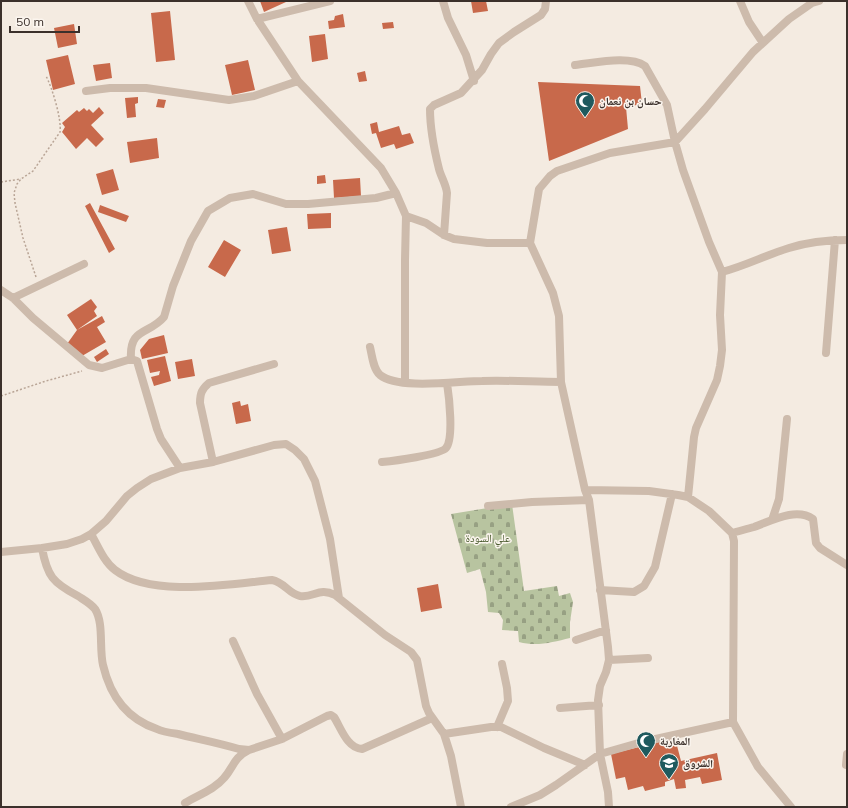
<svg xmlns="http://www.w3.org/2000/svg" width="848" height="808" font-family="Mulish,'Noto Naskh Arabic',sans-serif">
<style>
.cemetery{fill:url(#cemetery-stones)}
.building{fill:#c8694b}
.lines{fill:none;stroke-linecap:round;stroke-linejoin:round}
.path{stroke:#b9a596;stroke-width:1.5;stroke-dasharray:2 2;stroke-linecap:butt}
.minor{stroke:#cdbbac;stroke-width:8}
.labels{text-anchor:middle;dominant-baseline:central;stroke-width:3;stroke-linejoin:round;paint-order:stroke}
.poi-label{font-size:11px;font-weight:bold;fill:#3b302b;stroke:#fbf5ee;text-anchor:start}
.park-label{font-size:11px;fill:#4a5a2e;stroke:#fbf5ee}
</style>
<defs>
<pattern id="cemetery-stones" width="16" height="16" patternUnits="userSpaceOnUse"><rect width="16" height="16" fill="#b8c4a0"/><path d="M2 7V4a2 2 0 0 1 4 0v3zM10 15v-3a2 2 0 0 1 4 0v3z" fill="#97a083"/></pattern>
</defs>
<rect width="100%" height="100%" fill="#f4ebe1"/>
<!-- cemetery -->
<path class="cemetery" d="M512 504 524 591 557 586 559 596 570 593 573 602 570 622V638C553 642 537 647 519 642L518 631 502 630 503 620 499 613 488 612 486 592 480 569 467 573 451 514Z"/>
<!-- building -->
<path class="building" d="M260 1H285L286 2 264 12Z
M471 1H486L488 11 473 13Z
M170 11 175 60 156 62 151 13Z
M343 14 345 27 329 29 328 21 334 20 335 16Z
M393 22 394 28 383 29 382 23Z
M74 24 77 44 58 48 54 28Z
M325 34 328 59 312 62 309 36Z
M68 55 75 84 53 90 46 60Z
M248 60 255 90 232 95 225 65Z
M110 63 112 78 96 81 93 65Z
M365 71 367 81 359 82 357 73Z
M538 82 640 86 642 104 626 107 628 129 549 161Z
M138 97V103L135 104 136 117 127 118 125 98Z
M158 99 166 100 164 108 156 107Z
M99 107 104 113 91 125 104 139 96 147 87 138 76 149 62 132 65 127 62 123 77 110 79 112 84 108 87 111 89 109 93 113Z
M377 122 379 132 399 126 402 135 410 133 414 143 396 149 394 144 381 148 376 133 372 134 370 124Z
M157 138 159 158 130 163 127 142Z
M113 169 119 190 102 195 96 174Z
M325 175 326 183 317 184V176Z
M360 178 361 196 334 198 333 180Z
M90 203 115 249 109 253 85 206Z
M100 205 129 216 126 222 98 212Z
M331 213V228L308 229 307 214Z
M287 227 291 251 272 254 268 230Z
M224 240 241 250 225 277 208 267Z
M91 299 97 307 94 311 97 316 77 330 67 315Z
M102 316 105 322 97 327 106 342 82 356 67 344 77 330Z
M164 335 168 353 142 359 140 350 149 339Z
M106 349 109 354 97 362 94 357Z
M165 356 171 381 154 386 151 377 159 375 160 371 150 373 147 360Z
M192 359 195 376 178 379 175 362Z
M240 401 241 406 248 404 251 421 236 424 232 403Z
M438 584 442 608 421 612 417 588Z
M675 738 681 761 717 753 722 780 702 784 700 777 685 780 686 788 676 789 674 779 665 782V786L645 791 643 786 628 790 625 777 616 779 611 754Z"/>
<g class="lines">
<!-- path -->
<path class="path" d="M1 182 21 179
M36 277 23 238 15 203 14 193 17 184 21 179 33 171 60 132C62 120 52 87 46 76
M1 396 46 381 82 371"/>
<!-- minor -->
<path class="minor" d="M248 1 257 19 298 81 381 168 396 193 406 216 405 260V383
M443 1 448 18 466 55 474 81
M740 1 749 22 763 43
M819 1 812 3 789 19 753 52 705 109 675 142 610 153 557 171 550 176 539 189 530 243 553 293 559 316 561 382 585 490 649 491 678 495 688 497 709 511 732 533C739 531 747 529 754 527 771 521 796 507 813 519L816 543 820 548 847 565
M257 19 330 1
M575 65C595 63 629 55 645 66L667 105 675 142 683 170 709 242 722 272 720 315 722 350 720 366 717 380 696 428 694 437 688 497
M86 91 110 88H146L229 100 254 96 298 81
M406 216 426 223 444 235 454 239 487 243H530
M444 235 447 193C446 184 441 177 439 169 434 149 430 129 430 109L434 105 461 93 482 70 491 54 499 43 514 32 541 15 545 9 546 1
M722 272C745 266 766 255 789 248 808 242 828 240 847 240
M1 290 13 298 33 318 89 365 102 368 131 359 137 361 157 429 161 439 180 468
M13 298 84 264
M370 347C372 355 373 369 380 375 399 390 458 381 482 381 508 380 535 382 561 382
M826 353 835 240
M131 359C129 327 149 335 164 317L173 286 191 241 208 211 230 198 253 194 286 204H308L376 198 396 193
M213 462 200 403C200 393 202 389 209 383L274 364
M382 462C393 461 440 455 446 448 454 439 449 396 447 383
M585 490 589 500 608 647 609 660 606 672 600 686 598 700 600 754 608 792 609 807
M488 506 532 502 589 500
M772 520 779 499 787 419
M91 534C98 546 104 562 115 570 151 598 230 584 272 580 284 582 289 594 300 596 314 598 319 587 335 595L385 635 411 652 417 660 426 706 429 713 444 734
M42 548C47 576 53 583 78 596 84 600 90 603 95 609 104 623 99 648 103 665 110 695 127 719 157 729 163 732 171 733 178 734 198 739 219 743 239 749L249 750 282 739
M1 552 42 548 67 544 82 539 91 534 106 521 127 496 137 488 151 479 180 468 213 462 274 445 286 444 295 450 304 459 315 481 330 539 339 598
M600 590 634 592 644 586 655 567 672 494
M576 640 606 630
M233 641 257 694 282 739 327 716 331 715 334 717C341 728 347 748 362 749L432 718
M609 660 648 658
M560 708 599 705
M733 722 758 767 791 807
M497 727 508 701 507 688 502 664
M846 765 847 754
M185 803C198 795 214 790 224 778 234 767 233 758 249 750
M461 807 451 756 444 734 491 727H501L544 748 585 765
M511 807 540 795 556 785 600 754 642 742 733 722 734 541 732 533"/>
</g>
<!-- icons -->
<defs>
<symbol id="mosque-pin" viewBox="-11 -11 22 30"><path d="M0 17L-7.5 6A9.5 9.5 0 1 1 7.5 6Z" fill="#1f5a5e" stroke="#fbf5ee"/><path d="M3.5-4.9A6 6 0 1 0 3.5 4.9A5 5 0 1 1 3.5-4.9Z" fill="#fff"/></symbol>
<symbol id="school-pin" viewBox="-11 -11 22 30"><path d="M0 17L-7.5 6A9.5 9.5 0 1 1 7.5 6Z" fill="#1f5a5e" stroke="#fbf5ee"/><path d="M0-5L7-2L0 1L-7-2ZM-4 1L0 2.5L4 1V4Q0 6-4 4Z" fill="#fff"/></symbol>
</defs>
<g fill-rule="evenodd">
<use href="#mosque-pin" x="574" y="90" width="22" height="30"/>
<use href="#mosque-pin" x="635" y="730" width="22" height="30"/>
<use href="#school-pin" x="658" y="752" width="22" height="30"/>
</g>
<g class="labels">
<!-- poi labels -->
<g class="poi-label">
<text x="599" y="101">حسان بن نعمان</text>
<text x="660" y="741">المغاربة</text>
<text x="683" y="763">الشروق</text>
</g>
<!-- park labels -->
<g class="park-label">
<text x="488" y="538">علي السودة</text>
</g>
</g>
<!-- border -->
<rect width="848" height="808" fill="none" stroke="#3b302b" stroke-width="4"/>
<!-- scale -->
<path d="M10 26v6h69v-6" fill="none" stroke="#3b302b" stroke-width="2"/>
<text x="16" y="26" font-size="12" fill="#3b302b" stroke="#fbf5ee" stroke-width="3" paint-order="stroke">50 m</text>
</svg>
